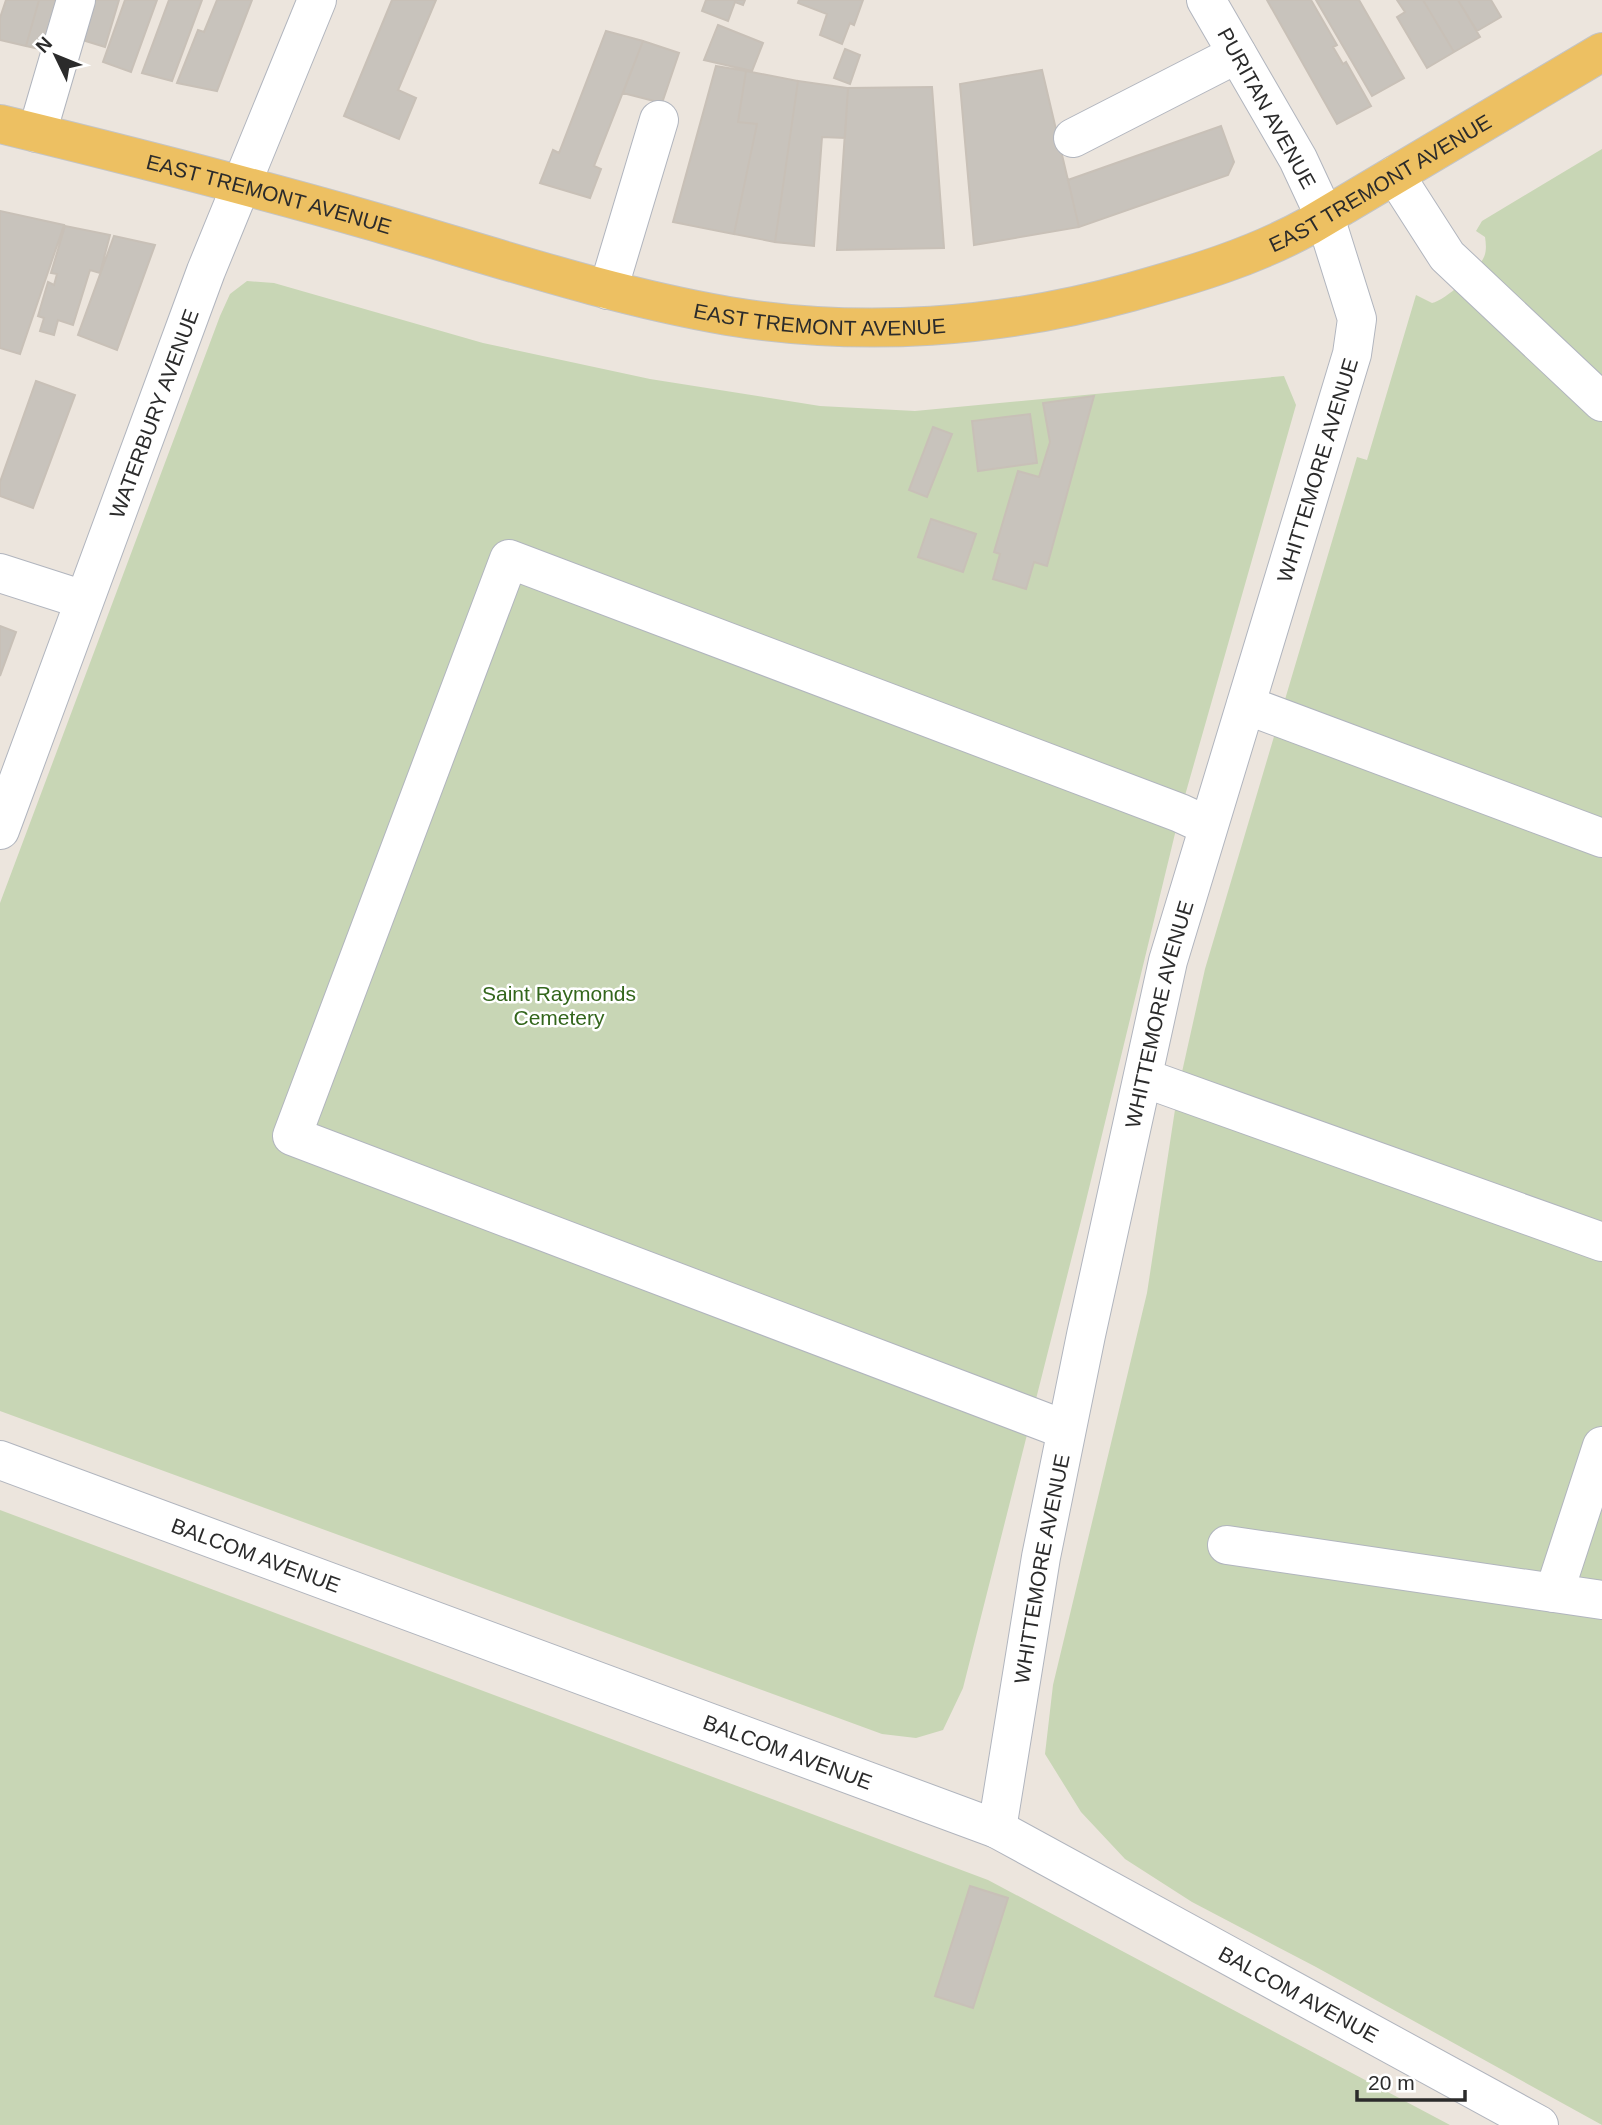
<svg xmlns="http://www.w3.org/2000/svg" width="1602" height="2125" font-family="Arial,sans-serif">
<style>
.cemetery{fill:#c8d6b5}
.building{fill:#c8c3bc;stroke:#c8c0b7;stroke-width:2}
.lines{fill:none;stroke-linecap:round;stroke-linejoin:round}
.minor-casing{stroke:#b1b5be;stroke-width:40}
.major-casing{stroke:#c4c4c4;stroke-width:40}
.minor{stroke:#fff;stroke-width:38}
.major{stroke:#edc062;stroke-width:38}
.labels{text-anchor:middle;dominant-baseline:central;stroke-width:5;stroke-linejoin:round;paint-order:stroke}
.street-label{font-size:21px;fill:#2b2b2b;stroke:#fff}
.park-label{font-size:21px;fill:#33661c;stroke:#fff}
</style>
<rect width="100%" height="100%" fill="#ece5dd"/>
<!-- cemetery -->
<path class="cemetery" d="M1602 149V2125L1316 1967 1192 1902 1125 1859 1081 1812 1045 1754 1053 1685 1147 1293 1178 1090 1205 969 1357 457 1367 460 1416 295 1432 303C1446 300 1476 272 1483 259 1487 252 1486 244 1485 237L1476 231 1482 221Z
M247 281 274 283 483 343 650 379 820 406 915 411 1284 376 1296 405 1180 813 1084 1209 963 1688 943 1730 916 1738 882 1734 0 1411V903L220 316 230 294Z
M0 1510 988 1880 1450 2125H0Z"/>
<!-- building -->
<path class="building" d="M6 0H39L26 46 0 40V18Z
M39 0H69L53 52 26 46Z
M88 0H119L105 47 76 38Z
M125 0H157L131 72 103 62Z
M169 0H202L172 81 142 73Z
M217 0H252L217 91 177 83 198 30 204 32Z
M392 0H436L398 90 416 98 399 139 344 116Z
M706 0H745L743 5 735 2 728 21 702 11Z
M799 0H863L854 25 850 23 842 44 820 35 827 14 798 3Z
M1267 0H1311L1337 45 1333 47 1343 64 1346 62 1371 106 1337 124Z
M1316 0H1359L1404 78 1372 96Z
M1397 0H1423L1454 52 1427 68 1397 17 1405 12Z
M1423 0H1458L1480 37 1454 52Z
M1458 0H1491L1501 17 1477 31Z
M718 25 763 43 752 71 704 60Z
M606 31 643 41 594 166 601 169 590 198 540 183 553 150 559 153Z
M643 41 679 53 662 103 623 93Z
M845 49 860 55 850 84 834 78Z
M716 66 746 71 738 122 757 124 734 234 673 222Z
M1042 70 1079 227 974 245 960 84Z
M746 71 798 81 775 242 734 234 757 124 738 122Z
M798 81 848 88 845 138 822 137 814 246 775 242Z
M932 87 944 248 837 250 848 88Z
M1221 126 1234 162 1228 175 1079 227 1068 180Z
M0 211 64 225 20 354 0 348Z
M65 226 110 235 100 273 90 270 73 325 58 320 54 335 40 331 44 318 38 316 48 282 54 285 57 274 51 273Z
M114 236 155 245 117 350 78 335Z
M36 381 75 395 33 508 0 496V482Z
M1094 396 1047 566 1034 562 1026 589 993 579 1000 554 994 552 1018 471 1039 477 1050 442 1043 403Z
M1030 414 1037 463 978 471 972 421Z
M933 427 952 434 927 497 909 490Z
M931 519 976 534 963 572 918 557Z
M0 626 16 632 0 676Z
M970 1886 1008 1898 973 2008 935 1996Z"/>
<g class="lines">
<defs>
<g id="minor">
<path d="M37 133 76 0"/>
<path d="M1073 138 1237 54"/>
<path d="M1395 175 1447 256 1602 402"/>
<path d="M608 290 659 120"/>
<path d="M0 573 84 600"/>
<path d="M1246 705 1602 838"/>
<path id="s1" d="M0 830 206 271 317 0"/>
<path d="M1144 1078 1602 1242"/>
<path d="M1066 1430 292 1136 509 559 1180 813 1208 826"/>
<path id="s2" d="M0 1460 997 1829 1539 2125"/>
<path d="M1227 1545 1602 1600"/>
<path d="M1554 1593 1602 1446"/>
<path id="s3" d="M997 1829 1041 1557 1086 1335 1168 961 1352 354 1357 319 1325 217 1298 159 1206 0"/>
</g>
<g id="major">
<path id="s4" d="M0 124C123 154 246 185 368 220 487 254 606 295 728 316 862 338 1001 328 1131 292 1192 275 1253 257 1309 226L1602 52"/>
</g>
</defs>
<!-- minor casing -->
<use href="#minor" class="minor-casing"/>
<!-- major casing -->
<use href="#major" class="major-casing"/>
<!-- minor -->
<use href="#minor" class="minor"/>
<!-- major -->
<use href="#major" class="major"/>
</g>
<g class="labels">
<!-- street labels -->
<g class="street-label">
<text transform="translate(1267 108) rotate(61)">PURITAN AVENUE</text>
<text stroke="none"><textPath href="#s4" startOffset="1433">EAST TREMONT AVENUE</textPath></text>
<text stroke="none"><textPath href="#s4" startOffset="278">EAST TREMONT AVENUE</textPath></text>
<text stroke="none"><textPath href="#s4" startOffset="845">EAST TREMONT AVENUE</textPath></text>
<text stroke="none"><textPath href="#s1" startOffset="444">WATERBURY AVENUE</textPath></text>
<text stroke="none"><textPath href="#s3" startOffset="1398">WHITTEMORE AVENUE</textPath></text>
<text stroke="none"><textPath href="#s3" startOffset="831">WHITTEMORE AVENUE</textPath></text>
<text stroke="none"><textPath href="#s2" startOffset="273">BALCOM AVENUE</textPath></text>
<text stroke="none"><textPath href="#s3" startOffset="264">WHITTEMORE AVENUE</textPath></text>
<text stroke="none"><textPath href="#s2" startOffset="840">BALCOM AVENUE</textPath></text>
<text stroke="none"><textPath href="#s2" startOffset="1407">BALCOM AVENUE</textPath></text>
</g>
<!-- park labels -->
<g class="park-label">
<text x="559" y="993">Saint Raymonds<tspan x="559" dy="24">Cemetery</tspan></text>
</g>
</g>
<!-- north arrow -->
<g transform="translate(56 56) rotate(313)" stroke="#ffffff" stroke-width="5" paint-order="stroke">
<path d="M0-5L12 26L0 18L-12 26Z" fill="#2b2b2b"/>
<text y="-10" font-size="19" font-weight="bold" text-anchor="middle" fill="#2b2b2b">N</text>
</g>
<!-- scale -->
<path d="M1357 2090v10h108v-10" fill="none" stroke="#2b2b2b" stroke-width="3.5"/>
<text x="1368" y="2090" font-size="21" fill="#2b2b2b" stroke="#ffffff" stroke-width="5" paint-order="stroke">20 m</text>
</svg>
